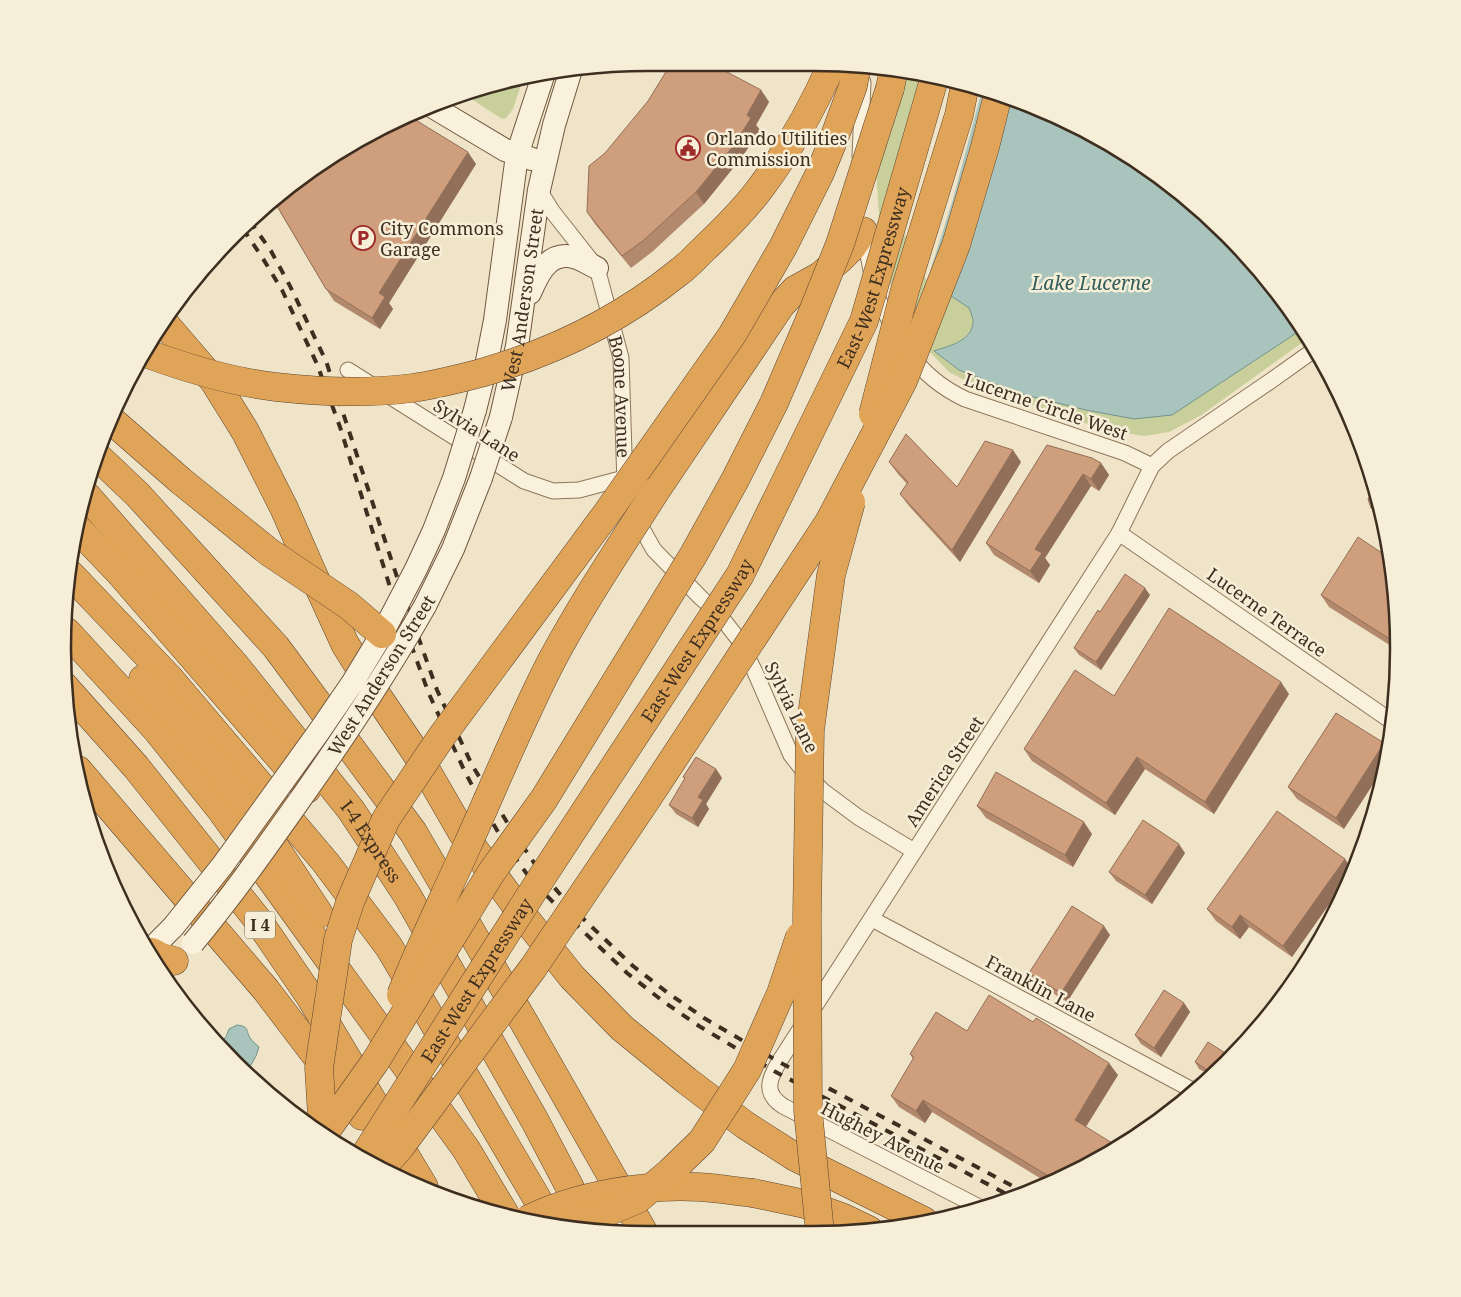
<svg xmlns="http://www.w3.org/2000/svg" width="1461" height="1297" font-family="'Noto Serif',serif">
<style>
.green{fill:#c9cf9b}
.water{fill:#a9c4bc;stroke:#6f938a}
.pier{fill:#f0e4c8}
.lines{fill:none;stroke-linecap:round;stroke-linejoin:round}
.street-casing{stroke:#8d765c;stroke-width:17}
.secondary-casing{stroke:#6f573f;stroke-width:24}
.highway-casing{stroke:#5b4430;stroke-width:29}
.street{stroke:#faf1dc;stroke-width:15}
.secondary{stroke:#faf1dc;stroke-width:22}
.highway{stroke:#e0a458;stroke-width:28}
.rail{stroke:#3d2e20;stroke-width:4;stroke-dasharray:9 9;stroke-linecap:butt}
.secondary-bridge-casing{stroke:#6f573f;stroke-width:24;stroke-linecap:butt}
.highway-bridge-casing{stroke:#5b4430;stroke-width:29;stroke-linecap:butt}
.secondary-bridge{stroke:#faf1dc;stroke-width:22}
.highway-bridge{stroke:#e0a458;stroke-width:28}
.wall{fill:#b2896c}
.shaded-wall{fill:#916f58}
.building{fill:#cf9f7d;stroke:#916f58}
.labels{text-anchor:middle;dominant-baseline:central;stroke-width:5;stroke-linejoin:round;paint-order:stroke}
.shield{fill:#f7eed8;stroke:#756857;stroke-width:1}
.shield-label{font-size:16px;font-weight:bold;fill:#3d2e20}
.poi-label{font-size:18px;fill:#3d2e20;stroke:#f7eed8;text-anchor:start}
.street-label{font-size:18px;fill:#3d2e20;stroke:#f7eed8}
.water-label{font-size:19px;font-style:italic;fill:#2f5d5a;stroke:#f7eed8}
.rim{fill:none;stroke:#3d2e20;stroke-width:2.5}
</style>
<rect width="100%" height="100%" fill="#f0e4c8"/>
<!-- green -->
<path class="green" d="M881 68 927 74 929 281 969 308C971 313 974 320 973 324 970 341 948 346 934 351L959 370 1025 395 1086 410 1134 419 1172 415 1301 330 1307 339 1200 416 1169 432 1145 436 1105 430 970 383 949 372 927 349 907 319 888 279 881 251 873 118Z
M523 79 513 109 506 118 502 119 465 95 497 82Z"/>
<!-- water -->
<path class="water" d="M948 80 1036 107 1106 141 1199 208 1278 292 1301 330 1172 415 1134 419 1086 410 1025 395 959 370 934 351C948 346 970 342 973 324 974 320 971 313 969 308L929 281 904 228Z
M237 1025C250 1027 245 1029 250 1038 252 1041 256 1044 259 1047L256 1056 247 1072 218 1044 226 1037 229 1029Z"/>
<!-- pier -->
<path class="pier" d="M946 80 982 90 953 199 927 281 902 229Z"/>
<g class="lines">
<defs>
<g id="street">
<path d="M860 157 863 82"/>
<path id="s1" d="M539 190 552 211 597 268 621 358 625 485 633 513 654 550 701 598 718 613 739 640 755 672 791 755 805 773 823 791 858 817 914 851"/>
<path d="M863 230 876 295 895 331"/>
<path d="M910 354C925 375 942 388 965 399L1125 453 1152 466"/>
<path d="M348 370 524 481 553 491 579 490 624 478"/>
<path d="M1119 533 1394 723"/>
<path d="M872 919 1194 1091"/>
<path d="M981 1208 783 1106C763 1093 769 1079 779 1062L1119 533 1152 466 1168 451 1272 380 1314 350"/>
</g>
<g id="secondary">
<path d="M433 107 505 150 532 159"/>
<path d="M530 293C537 277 546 255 567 256 578 256 588 264 597 268"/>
<path d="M475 410 486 366 495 320 517 155 543 76"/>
<path id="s2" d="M501 417 517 346 539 190 554 125 570 73"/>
<path d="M425 606 453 549 481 478"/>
<path d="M151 949 173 927"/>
</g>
<g id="highway">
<path d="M890 88 894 69"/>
<path d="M165 324 214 381 245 431 284 508 312 572 345 644 376 694 418 756 463 834 525 918 572 977 622 1028 687 1081 745 1125 795 1157 924 1221"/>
<path d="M110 419 181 481 269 552"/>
<path d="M97 456 138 495 276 647 413 832 521 1017 644 1233"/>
<path d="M655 492 781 305 795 290 820 276 839 260 852 247 863 231"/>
<path id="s3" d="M86 495 235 665 351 810 407 895 535 1121 588 1222"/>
<path d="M76 527 120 573 307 789"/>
<path d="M71 575 171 680 326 863 389 947 552 1224"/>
<path d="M67 632 156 729 221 810 466 1149 506 1216"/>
<path d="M143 679 160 697 248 806 319 914"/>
<path d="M64 686 136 767 257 919 309 995 424 1187"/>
<path d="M78 770 266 990 362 1116"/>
<path d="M152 952 161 957 174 961"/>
<path d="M753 1193 805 1204 844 1218 869 1230"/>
</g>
</defs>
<!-- street casing -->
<use href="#street" class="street-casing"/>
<!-- secondary casing -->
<use href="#secondary" class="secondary-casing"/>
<!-- highway casing -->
<use href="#highway" class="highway-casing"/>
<!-- street -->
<use href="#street" class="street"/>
<!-- secondary -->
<use href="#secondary" class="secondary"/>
<!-- highway -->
<use href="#highway" class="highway"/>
<!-- rail -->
<path class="rail" d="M250 221 271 251 290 286 326 361 396 574 437 690 472 765 513 832 539 870 573 909 633 966 668 993 704 1018 779 1062 1024 1192
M243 229 262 257 282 290 317 364 340 427 390 587 429 694 465 772 483 806 505 844 532 881 568 917 627 973 664 1002 699 1026 774 1071 1012 1197"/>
<defs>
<path id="secondary-bridge" d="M481 478 501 417
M173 927 222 866 318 733 353 682 382 634 416 569 434 530 454 478 475 410
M193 943C233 895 268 845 304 794 347 733 388 671 425 606"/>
<g id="highway-bridge">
<path d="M148 354C189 369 232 382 276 387 321 392 367 394 412 388 435 385 458 379 481 373 554 352 620 320 679 272 689 265 697 255 706 247 726 228 746 208 762 186 790 148 813 107 832 64"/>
<path d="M873 414 905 290 959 115 965 85"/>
<path d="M269 552 348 605 382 634"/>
<path d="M401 995C421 944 445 896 467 846 495 784 521 720 552 660 583 602 620 547 655 492"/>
<path d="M326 1131 375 1062 491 873 544 799 694 554 735 480 774 403 808 324 840 244 890 88"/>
<path d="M323 1133 319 1068 338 940 350 902 386 819 442 736 607 513 732 335 783 247 820 173 833 141 853 86 857 65"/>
<path id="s4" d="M363 1158 542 877 740 575 864 321 935 76"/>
<path d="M381 1169 401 1146 533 968 649 796 829 522 903 381 956 245 985 147 998 95"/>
<path d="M527 1220C577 1195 644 1184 699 1187 717 1188 735 1191 753 1193"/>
<path d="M567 1226 598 1216 638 1199 670 1172 702 1141 747 1070 781 993 800 936"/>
<path d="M820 1233 808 1111 807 916 810 730 831 575 851 502"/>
</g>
</defs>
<!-- secondary-bridge casing -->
<use href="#secondary-bridge" class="secondary-bridge-casing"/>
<!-- highway-bridge casing -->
<use href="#highway-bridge" class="highway-bridge-casing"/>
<!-- secondary-bridge -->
<use href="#secondary-bridge" class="secondary-bridge"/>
<!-- highway-bridge -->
<use href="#highway-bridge" class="highway-bridge"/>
</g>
<!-- wall -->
<path class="wall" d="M761 90 769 102 756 125 760 130 742 157 704 204 652 252 631 268 595 224 587 212Z
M476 164 389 303 393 309 380 329 334 301 326 289 280 212Z
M1047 445 1101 463 1109 475 1099 491 1091 486 1045 558 1050 565 1039 583 994 555 986 543Z
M889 462 957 487 1021 462 960 562 909 506 900 494 907 484 898 474Z
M1378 497 1383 522 1379 520 1371 508Z
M1150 595 1101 670 1079 655 1074 648 1100 612Z
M1321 595 1397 610 1396 649 1329 607Z
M1289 694 1214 814 1145 769 1115 815 1032 761 1024 749 1114 696Z
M1336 713 1344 829 1297 799 1288 787Z
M716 769 722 778 706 804 709 809 698 827 676 814 669 805 685 779 683 777Z
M977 806 1092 834 1073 867 986 818Z
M1185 853 1152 904 1116 881 1109 872Z
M1345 859 1352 870 1351 873 1292 957 1249 927 1240 939 1216 921 1207 909Z
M1110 935 1067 1002 1035 982 1029 973Z
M1184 1003 1190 1012 1161 1057 1141 1044 1135 1035Z
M967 1031 1118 1075 1086 1127 1072 1174 1048 1183 932 1112 925 1123 899 1107 891 1096 913 1059 910 1054Z
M1230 1056 1210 1075 1199 1069 1195 1062Z"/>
<!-- shaded-wall -->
<path class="shaded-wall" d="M768 63H774L771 67Z
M761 90 769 102 756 125 760 130 742 157 704 204 696 192 747 115Z
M468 152 476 164 389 303 393 309 380 329 372 318 379 293Z
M1013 450 1021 462 960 562 952 550Z
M1101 463 1109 475 1099 491 1091 479Z
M1083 474 1091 486 1045 558 1050 565 1039 583 1030 571 1035 549Z
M1145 588 1150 595 1101 670 1096 662Z
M1281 682 1289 694 1214 814 1205 802Z
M1384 743 1388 749 1383 769 1344 829 1336 818Z
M1137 757 1145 769 1115 815 1106 803Z
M716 769 722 778 706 804 709 809 698 827 692 818 698 797Z
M1084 822 1092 834 1073 867 1065 855Z
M1179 844 1185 853 1152 904 1145 895Z
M1345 859 1352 870 1351 873 1292 957 1283 946Z
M1240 915 1249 927 1240 939 1232 927Z
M1104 926 1110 935 1067 1002 1061 993Z
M1184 1003 1190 1012 1161 1057 1154 1048Z
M1109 1063 1118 1075 1083 1131 1075 1120Z
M923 1100 932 1112 925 1123 916 1111Z"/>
<!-- building -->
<path class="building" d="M671 63H710L761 90 747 115 751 118 734 145 696 192 644 240 622 256 587 212 589 166 605 153 648 101 664 75Z
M409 116 468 152 379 293 385 297 372 318 326 289 280 211 273 201 389 123Z
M906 434 957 487 985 441 1013 450 952 550 900 494 908 482 889 462Z
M1047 445 1092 458 1101 463 1091 479 1083 474 1035 549 1042 553 1030 571 986 543Z
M1375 488 1378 497 1382 515 1371 508 1368 499Z
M1358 537 1388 557 1397 610 1396 643 1321 595Z
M1125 574 1145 588 1096 662 1074 648 1098 610 1100 612Z
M1169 608 1281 682 1205 802 1137 757 1106 803 1024 749 1075 670 1114 696Z
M1336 713 1384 743 1336 818 1288 787Z
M696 757 716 769 698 797 703 800 692 818 669 805 685 778 683 777Z
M996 772 1084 822 1065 855 977 806Z
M1277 811 1345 859 1283 946 1240 915 1232 927 1207 909Z
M1143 820 1179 844 1145 895 1109 872Z
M1072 906 1104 926 1061 993 1029 973Z
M1164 990 1184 1003 1154 1048 1135 1035Z
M989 995 1033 1022 1036 1018 1109 1063 1075 1120 1117 1146 1072 1174 1055 1180 923 1100 916 1111 891 1096 914 1057 910 1054 936 1012 967 1031Z
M1208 1042 1230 1056 1212 1073 1195 1062Z"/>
<!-- icons -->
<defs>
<symbol id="civic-ring" viewBox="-11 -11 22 22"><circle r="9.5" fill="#f7eed8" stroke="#9e2a2b" stroke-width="1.5"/><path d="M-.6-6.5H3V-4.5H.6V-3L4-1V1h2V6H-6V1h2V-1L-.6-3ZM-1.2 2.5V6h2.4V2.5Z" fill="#9e2a2b"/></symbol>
<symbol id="parking-ring" viewBox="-11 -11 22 22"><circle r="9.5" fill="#f7eed8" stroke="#9e2a2b" stroke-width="1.5"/><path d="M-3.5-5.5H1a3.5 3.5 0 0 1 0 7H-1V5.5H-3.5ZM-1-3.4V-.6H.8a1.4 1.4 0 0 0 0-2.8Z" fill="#9e2a2b"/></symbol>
</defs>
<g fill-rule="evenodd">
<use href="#civic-ring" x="674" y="134" width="28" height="28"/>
<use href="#parking-ring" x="349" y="224" width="28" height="28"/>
</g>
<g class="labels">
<!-- shield labels -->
<rect class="shield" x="245" y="911.5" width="30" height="27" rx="4"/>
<g class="shield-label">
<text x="260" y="925">I 4</text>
</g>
<!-- poi labels -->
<g class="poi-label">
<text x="706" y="138">Orlando Utilities<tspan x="706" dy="21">Commission</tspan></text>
<text x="380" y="228">City Commons<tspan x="380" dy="21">Garage</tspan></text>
</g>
<!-- street labels -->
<g class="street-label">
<text stroke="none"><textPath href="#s4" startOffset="1021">East-West Expressway</textPath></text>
<text stroke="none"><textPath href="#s2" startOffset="119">West Anderson Street</textPath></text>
<text stroke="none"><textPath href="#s1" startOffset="229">Boone Avenue</textPath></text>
<text transform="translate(1046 406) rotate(19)">Lucerne Circle West</text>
<text transform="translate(477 430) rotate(33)">Sylvia Lane</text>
<text transform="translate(1267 612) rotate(35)">Lucerne Terrace</text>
<text stroke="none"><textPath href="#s4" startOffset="616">East-West Expressway</textPath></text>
<text transform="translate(381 675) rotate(-58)">West Anderson Street</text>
<text transform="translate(792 707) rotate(64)">Sylvia Lane</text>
<text transform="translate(944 771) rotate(-57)">America Street</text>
<text stroke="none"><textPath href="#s3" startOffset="449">I-4 Express</textPath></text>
<text stroke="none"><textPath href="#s4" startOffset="211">East-West Expressway</textPath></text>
<text transform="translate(1041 988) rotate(28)">Franklin Lane</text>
<text transform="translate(883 1137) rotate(27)">Hughey Avenue</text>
</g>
<!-- water labels -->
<g class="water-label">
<text x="1091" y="283">Lake Lucerne</text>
</g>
</g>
<!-- crop -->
<path d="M0 0H1461V1297H0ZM648 71H813A577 577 0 0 1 1390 648V649A577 577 0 0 1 813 1226H648A577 577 0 0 1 71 649V648A577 577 0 0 1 648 71Z" fill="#f7eed8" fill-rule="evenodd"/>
<path class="rim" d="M648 71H813A577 577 0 0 1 1390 648V649A577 577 0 0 1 813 1226H648A577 577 0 0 1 71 649V648A577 577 0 0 1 648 71Z"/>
</svg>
